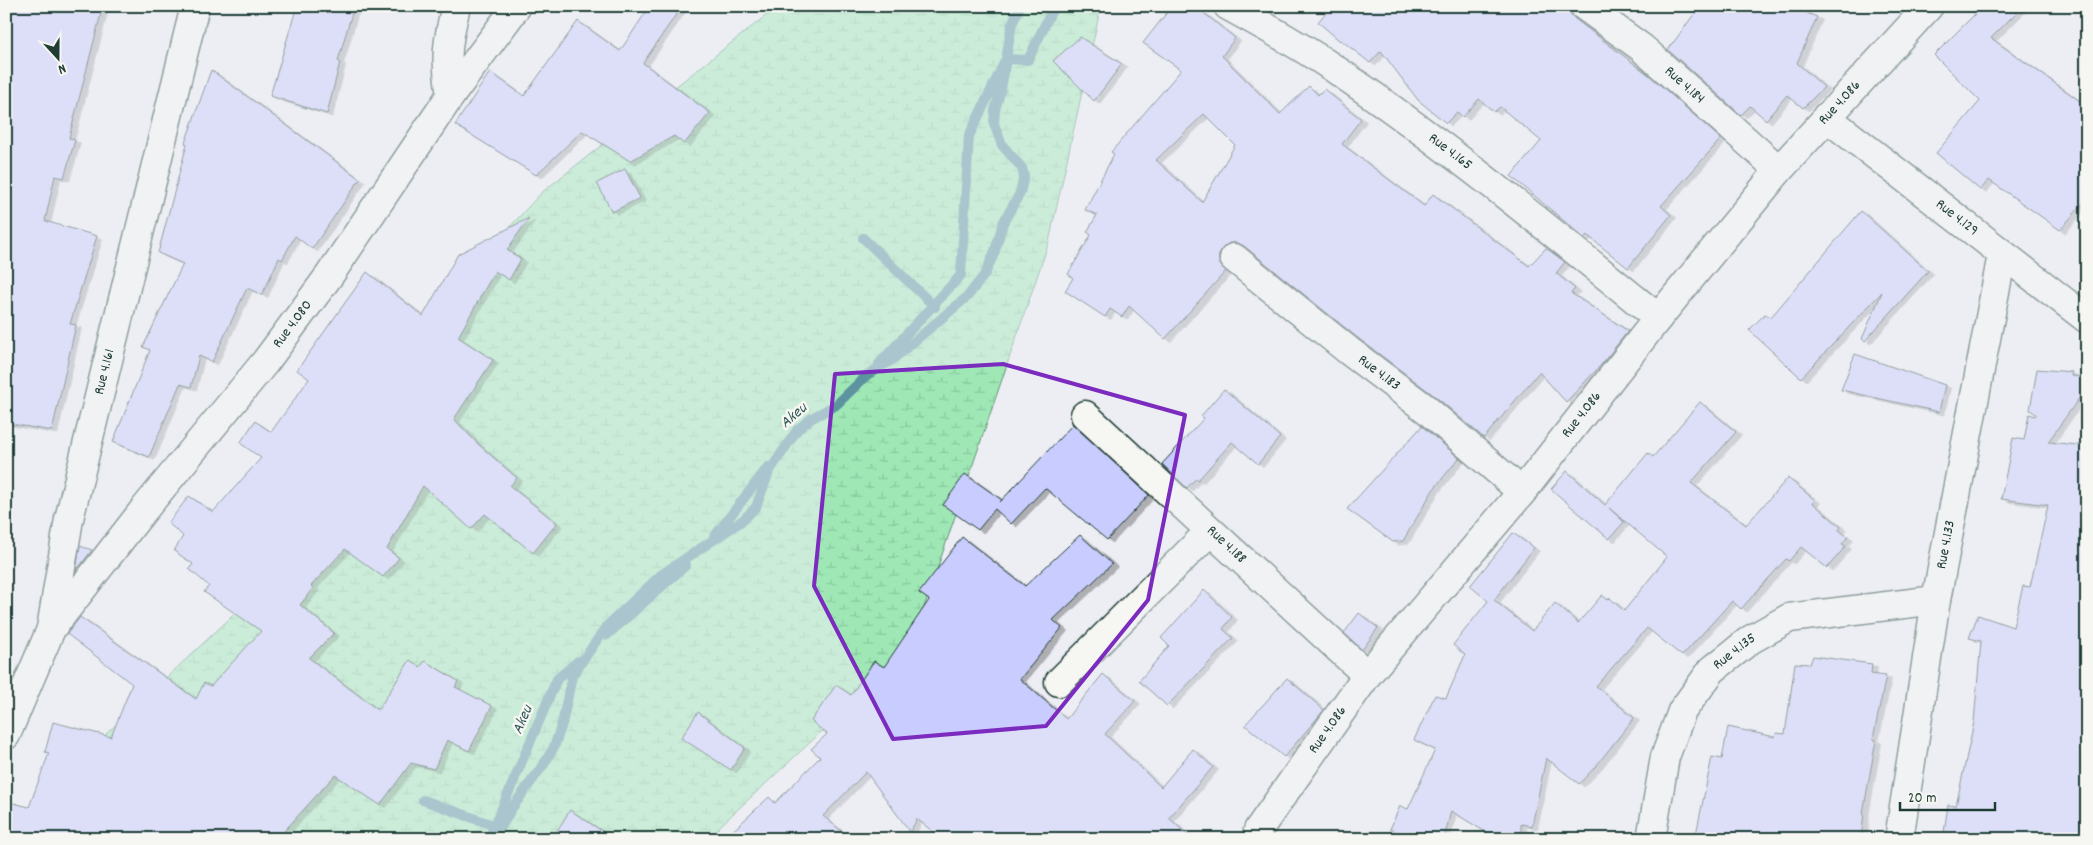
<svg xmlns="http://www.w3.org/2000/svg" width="2093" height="845" font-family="Dekko,sans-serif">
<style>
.wetland{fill:url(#wetland-marsh);stroke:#5f9275}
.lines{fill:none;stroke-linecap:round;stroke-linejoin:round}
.stream{stroke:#5c939f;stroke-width:10}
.building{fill:#c9ccfe;stroke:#1f3d34;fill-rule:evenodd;filter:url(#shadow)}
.street-casing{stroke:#1f3d34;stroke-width:31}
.secondary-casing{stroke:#1f3d34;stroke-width:31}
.street{stroke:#f6f6f2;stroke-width:28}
.secondary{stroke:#f6f6f2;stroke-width:28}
.marked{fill:none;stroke:#7b2cbf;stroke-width:4;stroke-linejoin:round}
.labels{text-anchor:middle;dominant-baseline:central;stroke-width:5;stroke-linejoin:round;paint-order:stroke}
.street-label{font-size:15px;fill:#1f3d34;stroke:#f6f6f2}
.water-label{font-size:16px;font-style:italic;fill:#335a58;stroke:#f6f6f2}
</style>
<defs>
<pattern id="wetland-marsh" width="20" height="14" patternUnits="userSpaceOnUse" patternTransform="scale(1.25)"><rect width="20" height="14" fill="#9fe8b6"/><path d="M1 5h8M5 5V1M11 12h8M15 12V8" fill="none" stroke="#88c89d"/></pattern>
<filter id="shadow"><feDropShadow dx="5.5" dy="3" stdDeviation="0" flood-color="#0004"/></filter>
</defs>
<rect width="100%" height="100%" fill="#edeef4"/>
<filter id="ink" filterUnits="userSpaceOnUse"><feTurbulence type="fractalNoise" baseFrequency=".02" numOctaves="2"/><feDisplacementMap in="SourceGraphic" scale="10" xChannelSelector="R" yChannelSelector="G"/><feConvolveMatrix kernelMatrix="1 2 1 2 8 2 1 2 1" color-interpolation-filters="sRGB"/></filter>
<g filter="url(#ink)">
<!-- wetland -->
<path class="wetland" d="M778 6H1101L1049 242 909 651 721 825 710 839H59L107 733 303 550 396 351 541 193Z"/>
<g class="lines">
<!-- stream -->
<path class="stream" d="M863 238 935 307
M879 364 961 275 969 136 1006 59 1028 60 1054 6
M714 537 768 467
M607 635 686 565
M423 800 490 824
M491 834 557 679 578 661
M494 839 512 808 544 764 554 747 562 724 572 676 606 627 661 575 743 520 756 507 769 472 797 430 812 418 836 405 867 375 892 360 967 297 985 274 995 251 1003 223 1020 193 1024 176 1022 168 1002 145 994 124 995 110 1001 89 1012 24 1020 6"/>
</g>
<!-- building -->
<path class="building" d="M6 6H103L69 138 75 140 64 178 55 176 45 221 97 236 70 324 76 325 52 431 6 423Z
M297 6H354L338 61 340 62 327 114 270 96Z
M650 6H682L643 63 710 113 684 144 674 136 630 161 582 131 536 175 455 125 490 72 524 96 578 21 620 51Z
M1172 6H1195L1235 38 1222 56 1280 114 1309 86 1318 95 1324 89 1361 119 1342 144 1424 206 1433 194 1529 266 1546 248 1565 262 1556 273 1575 289 1571 293 1628 331 1601 365 1566 402 1539 372 1484 438 1436 397 1359 339 1244 246 1237 243H1229L1222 249 1219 255V263L1226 271 1165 339 1129 306 1122 317 1110 309 1105 317 1065 291 1073 278 1068 274 1091 235 1087 232 1097 215 1085 210 1114 154 1111 152 1181 70 1143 43ZM1204 114 1235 145 1202 202 1156 160Z
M1331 6H1564L1575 19 1649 75 1721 139 1661 206 1671 215 1628 268 1587 235 1584 238 1511 176 1541 141 1500 107 1494 112 1479 99 1463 117 1457 112 1446 123 1418 100 1381 51 1370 63 1341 40 1340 41 1318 22Z
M1700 6H1789L1817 17 1797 63 1824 87 1803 108 1787 95 1766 120 1750 106 1741 115 1668 50Z
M1983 6H2023L1991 38 2087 106V199L2060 230 1989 180 1980 190 1936 153 1980 101 1934 55Z
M1080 37 1122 64 1094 101 1053 61Z
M211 70 360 179 312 249 295 236 282 260 279 258 262 295 247 288 212 362 199 356 191 387 180 384 149 457 113 442 150 350 143 347 183 264 158 253 187 144 185 143Z
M625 169 640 198 612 212 597 183Z
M1861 211 1928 271 1865 341 1862 339 1882 292 1801 378 1749 330 1765 314 1771 317Z
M529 218 507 250 521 259 509 280 495 271 458 337 493 360 454 419 478 444 517 478 510 486 557 523 533 553 485 514 471 529 423 486 387 549 399 558 383 577 345 549 311 586 313 588 300 605 334 633 309 658 378 710 410 660 420 667 425 661 458 681 455 687 492 706 469 751 447 740 434 769 411 763 380 805 335 775 277 839H6V801L29 807 49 753 45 752 53 722 111 737 132 684 67 634 80 617 196 699 204 683 211 686 261 631 204 592 209 586 189 569 193 564 174 551 183 536 168 523 189 496 213 512 261 458 240 443 255 421 271 432 309 379 297 370 367 272 423 316 458 254Z
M1855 354 1945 385 1939 412 1841 390Z
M2037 369 2072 372 2071 376 2087 378V387L2048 442 2087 446V472L2082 508 2087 509V839H1943L1948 805 1956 806 1974 722 1981 641 1969 638 1978 615 2013 627 2023 586 2030 587 2048 505 2001 499 2013 438 2024 440 2029 414 2035 416 2036 414 2030 410Z
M1224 389 1280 437 1258 464 1232 442 1198 480 1196 478 1187 488 1162 464 1204 418 1201 416Z
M1700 402 1736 432 1691 483 1746 525 1788 478 1815 500 1813 503 1841 527 1839 530 1848 537 1842 544 1846 546 1827 568 1801 547 1789 561 1786 559 1741 609 1732 601 1682 656 1647 628 1596 686 1634 718 1596 766 1579 784 1546 758 1532 826 1521 824V839H1497L1451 811 1444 839H1416L1390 829 1400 806 1408 809 1435 750 1414 740 1435 695 1446 698 1465 655 1453 645 1488 601 1470 586 1513 533 1534 548 1494 600 1532 631 1555 603 1578 623 1602 595 1608 600 1610 598 1624 611 1667 557 1609 508 1624 522 1609 539 1551 489 1567 471 1605 505 1648 453 1653 457Z
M1073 424 1149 495 1107 540 1045 488 1011 524 995 509 978 530 943 505 965 474 1002 500 1000 502Z
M1422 426 1459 458 1433 490 1403 541 1393 542 1347 509Z
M1080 535 1112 564 1053 620 1062 628 1020 679 1066 719 1103 674 1135 701 1105 734 1161 787 1193 749 1213 767 1169 818 1192 839H942L917 819 910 832 866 772 823 816 851 839H724L769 797 775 803 820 757 811 749 827 734 811 721 836 685 851 695 874 661 884 667 929 600 919 593 962 537 1025 586Z
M80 546 92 550 76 571Z
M1204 590 1232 617 1223 629 1233 638 1167 706 1139 681 1169 646 1161 638Z
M1359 613 1378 628 1362 650 1344 633Z
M1813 656 1872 664 1871 674 1886 676 1873 739 1876 740 1863 813H1864L1861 839H1695L1712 757 1722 759 1728 727 1775 737 1776 733 1785 734 1795 663 1810 664Z
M1287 678 1324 710 1284 757 1245 725Z
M698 712 745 748 731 770 681 738Z
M570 810 614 839H552Z"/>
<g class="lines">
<defs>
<g id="street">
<path id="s1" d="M1228 6C1268 28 1308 50 1345 76 1454 151 1556 235 1658 318"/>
<path id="s2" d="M1584 6 1642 48 1779 170"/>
<path d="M451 95C445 58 447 42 456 6"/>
<path id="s3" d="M1826 117 2087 319"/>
<path id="s4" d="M1234 258 1349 351 1426 409 1522 492"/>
<path id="s5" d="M1085 415 1367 675"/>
<path id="s6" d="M51 629 142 512 266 361 329 276 451 95 517 6"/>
<path d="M1059 682 1210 531"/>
<path id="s7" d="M6 735 51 629 69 519 195 6"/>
<path id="s8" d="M1651 839 1665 757 1682 711 1712 670 1750 640 1789 618 1936 600"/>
<path id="s9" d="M1899 839 1936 600 2002 255"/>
</g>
<g id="secondary">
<path id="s10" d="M1257 839 1258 830 1367 675 1522 492 1658 318 1779 170 1929 6"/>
</g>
</defs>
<!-- street casing -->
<use href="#street" class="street-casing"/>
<!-- secondary casing -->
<use href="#secondary" class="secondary-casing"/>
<!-- street -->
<use href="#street" class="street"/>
<!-- secondary -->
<use href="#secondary" class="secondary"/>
</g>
</g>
<!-- marked area -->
<path d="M0 0H2093V845H0ZM1003 364 1185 415 1148 600 1046 726 893 739 814 586 835 374Z" fill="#edeef4" fill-opacity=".55" fill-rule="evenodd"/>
<path class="marked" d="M1003 364 1185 415 1148 600 1046 726 893 739 814 586 835 374Z"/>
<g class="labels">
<!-- street labels -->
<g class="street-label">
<text stroke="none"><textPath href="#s2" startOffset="128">Rue 4.184</textPath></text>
<text stroke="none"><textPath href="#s10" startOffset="941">Rue 4.086</textPath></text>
<text stroke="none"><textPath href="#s1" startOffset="266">Rue 4.165</textPath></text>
<text stroke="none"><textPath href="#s3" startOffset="165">Rue 4.129</textPath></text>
<text stroke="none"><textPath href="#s6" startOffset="389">Rue 4.080</textPath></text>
<text stroke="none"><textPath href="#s7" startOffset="378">Rue 4.161</textPath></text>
<text stroke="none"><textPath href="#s4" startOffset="185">Rue 4.183</textPath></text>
<text stroke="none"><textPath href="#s10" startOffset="536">Rue 4.086</textPath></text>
<text stroke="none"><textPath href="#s5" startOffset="192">Rue 4.188</textPath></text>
<text stroke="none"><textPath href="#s9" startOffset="298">Rue 4.133</textPath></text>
<text stroke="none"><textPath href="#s8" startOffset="212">Rue 4.135</textPath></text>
<text stroke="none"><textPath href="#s10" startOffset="131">Rue 4.086</textPath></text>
</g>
<!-- water labels -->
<g class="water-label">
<text transform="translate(794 416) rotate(-41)">Akeu</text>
<text transform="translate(523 720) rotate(-67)">Akeu</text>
</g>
</g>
<!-- margin -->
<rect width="2093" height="845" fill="none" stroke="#f6f6f2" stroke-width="25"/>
<rect x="12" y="12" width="2068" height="820" fill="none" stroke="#1f3d34" stroke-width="2" filter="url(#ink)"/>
<!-- north arrow -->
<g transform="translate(58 58) rotate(159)" stroke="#f6f6f2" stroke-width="4" paint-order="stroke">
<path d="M0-4L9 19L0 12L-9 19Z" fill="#1f3d34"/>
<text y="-8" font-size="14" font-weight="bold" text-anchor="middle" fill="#1f3d34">N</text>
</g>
<!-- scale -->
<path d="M1900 802v8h95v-8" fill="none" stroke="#1f3d34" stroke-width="2.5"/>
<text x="1908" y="802" font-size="15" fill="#1f3d34" stroke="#f6f6f2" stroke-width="4" paint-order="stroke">20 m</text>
</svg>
